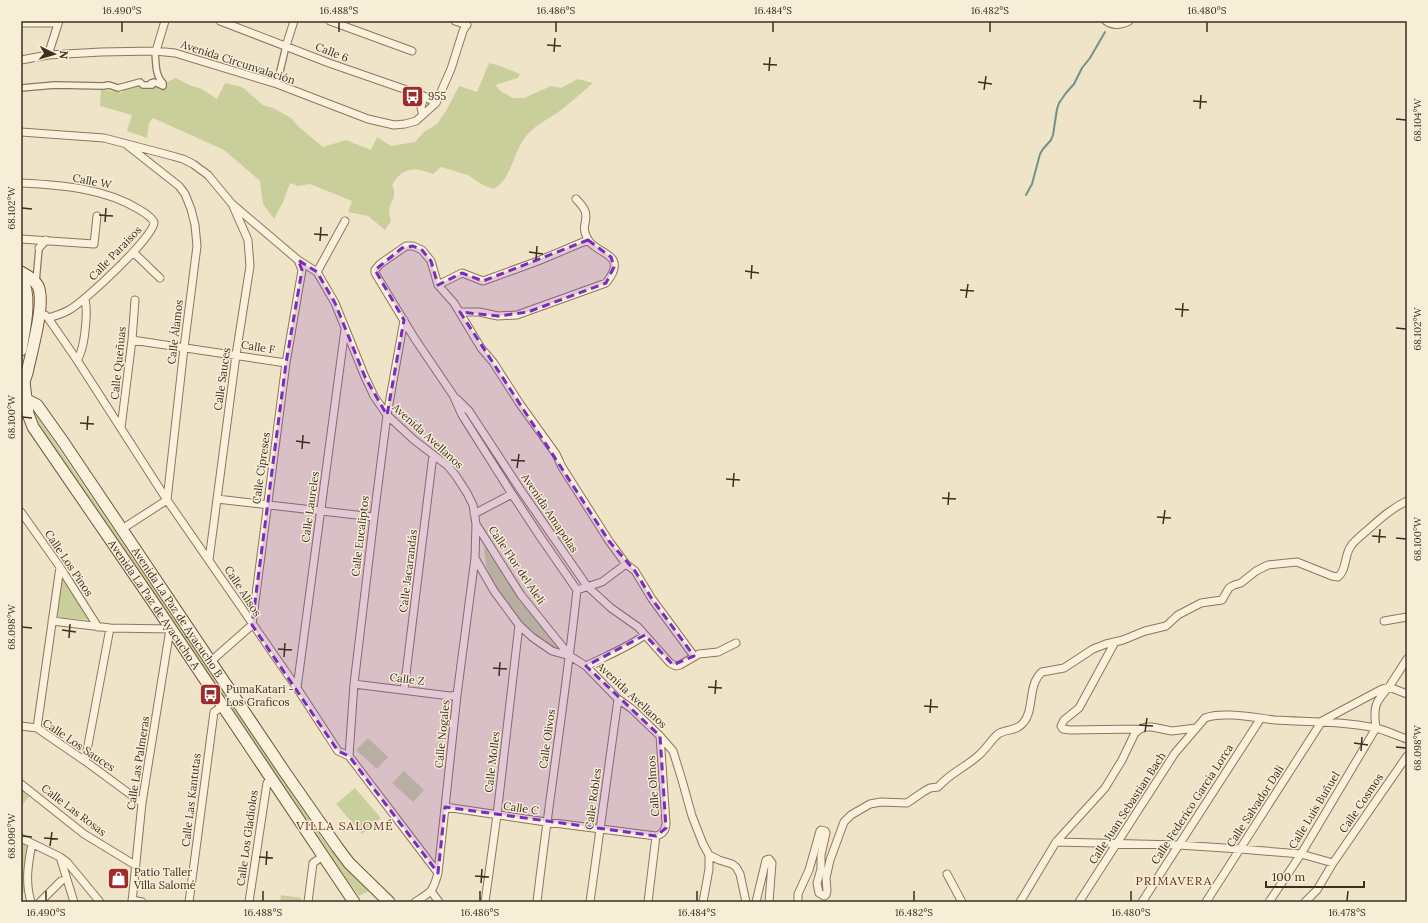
<svg xmlns="http://www.w3.org/2000/svg" width="1428" height="923" font-family="Lora,serif">
<style>
.green{fill:#c9cf9b}
.lines{fill:none;stroke-linecap:round;stroke-linejoin:round}
.stream{stroke:#6f938a;stroke-width:2}
.pedestrian-casing{stroke:#8d765c;stroke-width:8}
.minor-casing{stroke:#8d765c;stroke-width:9}
.secondary-casing{stroke:#6f573f;stroke-width:13}
.pedestrian{stroke:#faf1dc;stroke-width:5.5}
.minor{stroke:#faf1dc;stroke-width:7}
.secondary{stroke:#faf1dc;stroke-width:11}
.marked{fill:#7b2cbf;fill-opacity:0.2;stroke:#7b2cbf;stroke-width:3;stroke-dasharray:8 5;stroke-linejoin:round}
.ticks{fill:none;stroke:#3d2e20;stroke-width:1.5}
.labels{text-anchor:middle;dominant-baseline:central;stroke-width:3;stroke-linejoin:round;paint-order:stroke}
.street-label{font-size:11px;fill:#3d2e20;stroke:#f7eed8}
.poi-label{font-size:11px;fill:#3d2e20;stroke:#f7eed8;text-anchor:start}
.neighbourhood-label{font-size:12px;letter-spacing:1px;fill:#6b2e1e;stroke:#f7eed8}
.neatline{fill:none;stroke:#3d2e20;stroke-width:1.5}
.ticks-label{font-size:10px;text-anchor:middle;fill:#3d2e20}
</style>
<rect width="100%" height="100%" fill="#f0e4c8"/>
<!-- green -->
<path class="green" d="M489 63 497 65 520 74 518 78 495 85 502 92 513 98H524L551 86 561 88 578 79 593 83C581 93 569 104 557 113 546 120 536 125 527 135 513 151 512 180 493 189L481 184 468 175 441 167 433 174C415 167 403 166 392 185 398 197 390 200 389 211 389 214 390 218 391 221L385 230 368 216 348 212 352 201 310 184 298 186 290 183 283 202 274 219 263 204 260 181 224 150 153 118 149 123 147 138 127 131 132 115 100 106 101 90 116 91 122 93 123 90 137 86H164L167 82 176 78 189 85 202 89 217 99 225 83 242 87 263 105 273 108 291 118 299 127 323 147 346 140 371 150 377 137 391 146 415 142 424 132 437 124 446 111 459 86 477 92Z
M34 412 329 848 369 891 359 896 326 851 44 431 33 414Z
M484 546 521 601 560 649 551 647 526 627 499 592 486 567Z
M59 575 91 620 53 617Z
M368 738 388 757 377 769 356 750Z
M404 771 424 790 413 802 392 783Z
M21 787 31 795 21 806Z
M355 788 381 818 362 834 336 804Z
M23 843 27 845 25 879 26 892 21 893V846Z
M281 895 301 898V902H280Z"/>
<g class="lines">
<!-- stream -->
<path class="stream" d="M1026 195 1032 184 1040 154 1043 149 1051 140 1053 135 1057 109 1059 103 1066 93 1074 84 1082 68 1090 58 1105 32"/>
<defs>
<path id="pedestrian" d="M277 84 286 46
M21 88 55 85 103 86 109 85 118 88 140 82 143 85H152L151 83 154 82 163 86V83C155 76 156 62 155 51
M36 282 39 248"/>
<path id="minor" d="M220 21 329 63 424 96 436 103
M330 21 412 51
M455 21 467 25
M1106 21C1113 26 1121 25 1129 21
M21 23H58
M286 46 294 21
M156 51 165 21
M48 55 59 21
M21 60 48 55 101 52 155 51 175 53 277 84 368 119 394 125 405 124 416 121 436 103 451 69 463 31 466 26
M423 115 421 108 424 96
M21 132 104 138 165 154 183 159 193 164 208 175 232 204 298 260 317 272 335 303 365 377 374 396 387 415 414 440 448 466 456 476 467 493 473 505 476 524 475 558 494 591 519 625 532 637 552 651 570 656 586 666 618 699 632 709 660 736 673 751 682 780 692 816 703 844 709 855 719 860 732 864 736 867 740 874 746 902
M127 145 179 186 185 194 191 209 195 225 197 246 184 348 167 500
M21 183C61 185 105 188 140 210 145 213 151 217 154 222 155 236 84 302 69 310 62 314 55 316 48 318
M21 239 94 244 97 216
M39 248 46 240
M133 252 160 278
M317 272 345 221
M438 285 462 273 483 281 538 261 588 240
M460 312H479L498 316 517 315 606 283C610 278 616 270 614 263 613 254 595 250 589 241 579 225 589 223 585 211 583 206 579 202 576 199
M39 313 45 315 48 318 77 360 167 500 297 688 338 751 349 756 438 873
M132 340 286 363
M77 360C85 349 88 312 85 299
M457 399 469 411 520 489 587 586 611 608 638 627 670 663 676 666 680 665 699 654 718 652 736 643
M121 428 132 340 135 300
M217 499 374 517
M21 512 60 567 98 627
M474 514 512 494
M476 524 521 595 570 656
M122 529 167 500
M209 560 236 355 250 266 248 240 233 206
M577 590 541 538 512 494 462 415 453 395 415 339 375 273V270L380 264 406 246H413L422 250 431 261 438 285 454 303 481 348 493 362 520 404 556 454 562 467 609 541 626 564 635 571 652 599 694 656
M577 590 602 582 626 564
M52 621 110 628 170 629 142 803 132 902
M1384 621 1407 617
M1115 642 1079 708 1064 720 1061 726 1063 729 1070 730 1140 729
M210 662 252 625 286 363 302 270 298 260
M586 666C606 656 627 648 645 635
M354 684 450 696 457 695
M297 688 345 329
M404 690 433 455
M21 726 37 728 85 761 142 803
M37 728 60 567
M349 756 354 684 374 517 387 415 404 320
M85 761 110 628
M21 784 84 834 135 865
M445 807 546 822 656 836
M656 836C663 834 666 830 666 823L660 736
M21 838 60 857 67 862 100 902
M1056 842 1178 845 1240 849 1301 854 1333 863
M60 857 74 902
M947 874 962 902
M431 891 439 902
M132 900 142 902
M31 902C25 882 28 864 32 844
M40 902 61 881
M189 902 214 712 223 706
M249 902 267 783 271 779
M308 902 313 863 323 856
M415 902C431 892 433 892 438 873L457 695 475 558
M485 902 497 815 519 625
M537 902C549 798 566 694 577 590
M590 902 618 699
M648 902 656 836
M703 902 709 869V855
M756 902 766 860 769 859 772 863 769 902
M798 902V894L809 870 820 831 821 830 825 831 826 833 821 855V869L817 883 819 893 824 896 826 895 827 891 826 878 830 860 844 822 851 815 870 804 881 802 907 803 923 792 930 788 938 787C950 773 966 767 979 755 986 749 991 740 998 734 1006 729 1017 731 1023 723 1035 710 1027 685 1042 672L1064 668 1093 649 1106 644 1123 640 1145 631 1166 626 1178 615 1201 603 1222 600 1229 588 1234 585 1241 583 1256 571 1268 565 1297 562 1332 576 1338 577C1347 570 1344 555 1351 546 1354 541 1360 537 1364 533 1378 521 1390 509 1407 501
M1020 902 1056 842 1105 788 1122 760 1135 733 1140 729 1146 727H1152L1172 731 1196 728
M1079 902 1175 753 1205 718C1222 711 1256 718 1275 720 1308 722 1342 721 1375 728 1386 730 1397 736 1407 739
M1142 902 1261 718
M1206 902 1322 721 1382 689 1389 687 1407 659
M1269 902 1301 854 1376 728C1373 707 1375 702 1389 687L1407 694
M1305 902 1317 890 1333 863 1407 756"/>
<g id="secondary">
<path d="M21 272C28 276 34 279 38 286 46 303 31 353 27 373L24 382"/>
<path d="M21 278C33 295 24 331 21 350"/>
<path id="s1" d="M21 376 24 382 28 414 33 427 151 599 354 902"/>
<path id="s2" d="M25 399 37 405 64 443 284 771 337 847 349 863 389 902"/>
</g>
</defs>
<!-- pedestrian casing -->
<use href="#pedestrian" class="pedestrian-casing"/>
<!-- minor casing -->
<use href="#minor" class="minor-casing"/>
<!-- secondary casing -->
<use href="#secondary" class="secondary-casing"/>
<!-- pedestrian -->
<use href="#pedestrian" class="pedestrian"/>
<!-- minor -->
<use href="#minor" class="minor"/>
<!-- secondary -->
<use href="#secondary" class="secondary"/>
</g>
<!-- marked area -->
<path class="marked" d="M588 240 611 257 614 267 606 283 528 312 498 316 460 312 609 541 635 571 652 599 694 656 673 665 645 635 586 666 660 736 666 828 656 836 445 807 438 873 349 756 338 751 252 625 286 363 302 270 298 260 317 272 335 303 365 377 387 415 404 320 375 270 402 248 413 246 422 250 431 261 438 285 462 273 483 281Z"/>
<!-- ticks -->
<path class="ticks" d="M122 32V22M339 32V22M556 32V22M773 32V22M990 32V22M1207 32V22M547 45 561 46M554 52 555 38M763 64 777 65M769 71 770 57M978 82 992 84M984 90 986 76M1193 101 1207 102M1200 109 1201 95M1396 119 1406 120M22 208 32 209M99 215 113 216M105 222 106 208M314 234 328 235M320 241 321 227M529 252 543 254M536 260 537 246M745 271 759 273M751 279 752 265M960 290 974 291M966 298 968 284M1175 309 1189 310M1182 317 1183 303M1396 328 1406 329M22 417 32 418M80 423 94 424M87 430 88 416M296 441 310 443M302 449 303 435M511 460 525 461M517 468 519 454M726 479 740 480M733 487 734 473M942 498 956 499M948 505 949 492M1157 517 1171 518M1163 524 1165 510M1372 536 1386 537M1396 538 1406 539M1379 543 1380 529M22 627 32 628M62 630 76 632M69 638 70 624M278 649 292 650M284 657 285 643M493 668 507 669M499 676 500 662M708 687 722 688M715 694 716 680M924 706 938 707M930 713 931 699M1139 725 1153 726M1145 732 1147 718M1354 743 1368 745M1396 747 1406 748M1361 751 1362 737M22 836 32 837M44 838 58 839M50 846 52 832M259 857 273 858M266 865 267 851M475 876 489 877M481 883 482 869M46 901V891M263 901V891M480 901V891M697 901V891M914 901V891M1131 901V891M1347 901 1348 891"/>
<!-- icons -->
<defs>
<symbol id="bus-square" viewBox="-11 -11 22 22"><rect x="-9" y="-9" width="18" height="18" rx="4" fill="#9e2a2b" stroke="#f7eed8"/><path d="M-5-6H5V4H4V6H2V4H-2V6H-4V4H-5ZM-3.5-4V0h7V-4ZM-3.5 1.2v1.5H-2V1.2ZM2 1.2v1.5H3.5V1.2Z" fill="#fff"/></symbol>
<symbol id="shop-square" viewBox="-11 -11 22 22"><rect x="-9" y="-9" width="18" height="18" rx="4" fill="#9e2a2b" stroke="#f7eed8"/><path d="M-5-2.5h2.3a2.7 3.5 0 0 1 5.4 0H5L5.5 6h-11ZM-1.5-2.5h3a1.5 2.3 0 0 0-3 0Z" fill="#fff"/></symbol>
</defs>
<g fill-rule="evenodd">
<use href="#bus-square" x="400" y="84" width="25" height="25"/>
<use href="#bus-square" x="198" y="682" width="25" height="25"/>
<use href="#shop-square" x="106" y="866" width="25" height="25"/>
</g>
<g class="labels">
<!-- street labels -->
<g class="street-label">
<text transform="translate(332 52) rotate(21)">Calle 6</text>
<text transform="translate(238 62) rotate(18)">Avenida Circunvalación</text>
<text transform="translate(92 181) rotate(11)">Calle W</text>
<text transform="translate(115 253) rotate(-46)">Calle Paraisos</text>
<text transform="translate(175 332) rotate(-83)">Calle Álamos</text>
<text transform="translate(258 347) rotate(9)">Calle F</text>
<text transform="translate(118 363) rotate(-84)">Calle Queñuas</text>
<text transform="translate(222 379) rotate(-82)">Calle Sauces</text>
<text transform="translate(428 436) rotate(42)">Avenida Avellanos</text>
<text transform="translate(261 468) rotate(-82)">Calle Cipreses</text>
<text transform="translate(310 507) rotate(-82)">Calle Laureles</text>
<text transform="translate(550 513) rotate(56)">Avenida Amapolas</text>
<text transform="translate(360 536) rotate(-83)">Calle Eucaliptos</text>
<text transform="translate(69 563) rotate(56)">Calle Los Pinos</text>
<text transform="translate(517 565) rotate(56)">Calle Flor del Alelí</text>
<text transform="translate(408 571) rotate(-83)">Calle Jacarandás</text>
<text transform="translate(243 591) rotate(57)">Calle Alisos</text>
<text stroke="none"><textPath href="#s1" startOffset="268">Avenida La Paz de Ayacucho A</textPath></text>
<text stroke="none"><textPath href="#s2" startOffset="264">Avenida La Paz de Ayacucho B</textPath></text>
<text transform="translate(407 679) rotate(7)">Calle Z</text>
<text transform="translate(632 695) rotate(43)">Avenida Avellanos</text>
<text transform="translate(442 734) rotate(-84)">Calle Nogales</text>
<text transform="translate(547 739) rotate(-82)">Calle Olivos</text>
<text transform="translate(79 745) rotate(34)">Calle Los Sauces</text>
<text transform="translate(492 762) rotate(-83)">Calle Molles</text>
<text transform="translate(138 763) rotate(-81)">Calle Las Palmeras</text>
<text transform="translate(653 786) rotate(-94)">Calle Olmos</text>
<text transform="translate(593 799) rotate(-82)">Calle Robles</text>
<text transform="translate(191 800) rotate(-83)">Calle Las Kantutas</text>
<text transform="translate(1361 803) rotate(-56)">Calle Cosmos</text>
<text transform="translate(1192 804) rotate(-57)">Calle Federico Garcia Lorca</text>
<text transform="translate(1255 806) rotate(-57)">Calle Salvador Dali</text>
<text transform="translate(521 808) rotate(8)">Calle C</text>
<text transform="translate(1127 808) rotate(-57)">Calle Juan Sebastian Bach</text>
<text transform="translate(74 810) rotate(37)">Calle Las Rosas</text>
<text transform="translate(1314 810) rotate(-59)">Calle Luis Buñuel</text>
<text transform="translate(247 838) rotate(-82)">Calle Los Gladiolos</text>
</g>
<!-- poi labels -->
<g class="poi-label">
<text x="428" y="96">955</text>
<text x="226" y="689">PumaKatari -<tspan x="226" dy="13">Los Graficos</tspan></text>
<text x="134" y="872">Patio Taller<tspan x="134" dy="13">Villa Salomé</tspan></text>
</g>
<!-- neighbourhood labels -->
<g class="neighbourhood-label">
<text x="345" y="825">VILLA SALOMÉ</text>
<text x="1174" y="880">PRIMAVERA</text>
</g>
</g>
<!-- border -->
<rect width="1428" height="923" fill="none" stroke="#f7eed8" stroke-width="44"/>
<!-- north arrow -->
<g transform="translate(54 54) rotate(95)" stroke="#f7eed8" stroke-width="3" paint-order="stroke">
<path d="M0-3L7 15L0 10L-7 15Z" fill="#3d2e20"/>
<text y="-6" font-size="11" font-weight="bold" text-anchor="middle" fill="#3d2e20">N</text>
</g>
<!-- scale -->
<path d="M1266 881v6h98v-6" fill="none" stroke="#3d2e20" stroke-width="2"/>
<text x="1272" y="881" font-size="12" fill="#3d2e20" stroke="#f7eed8" stroke-width="3" paint-order="stroke">100 m</text>
<rect x="22" y="22" width="1384" height="879" class="neatline"/>
<g class="ticks-label">
<text x="122" y="14">16.490°S</text>
<text x="339" y="14">16.488°S</text>
<text x="556" y="14">16.486°S</text>
<text x="773" y="14">16.484°S</text>
<text x="990" y="14">16.482°S</text>
<text x="1207" y="14">16.480°S</text>
<text transform="translate(1417 120) rotate(-90)" y="4">68.104°W</text>
<text transform="translate(11 208) rotate(-90)" y="4">68.102°W</text>
<text transform="translate(1417 329) rotate(-90)" y="4">68.102°W</text>
<text transform="translate(11 417) rotate(-90)" y="4">68.100°W</text>
<text transform="translate(1417 539) rotate(-90)" y="4">68.100°W</text>
<text transform="translate(11 627) rotate(-90)" y="4">68.098°W</text>
<text transform="translate(1417 748) rotate(-90)" y="4">68.098°W</text>
<text transform="translate(11 836) rotate(-90)" y="4">68.096°W</text>
<text x="46" y="916">16.490°S</text>
<text x="263" y="916">16.488°S</text>
<text x="480" y="916">16.486°S</text>
<text x="697" y="916">16.484°S</text>
<text x="914" y="916">16.482°S</text>
<text x="1131" y="916">16.480°S</text>
<text x="1347" y="916">16.478°S</text>
</g>
</svg>
